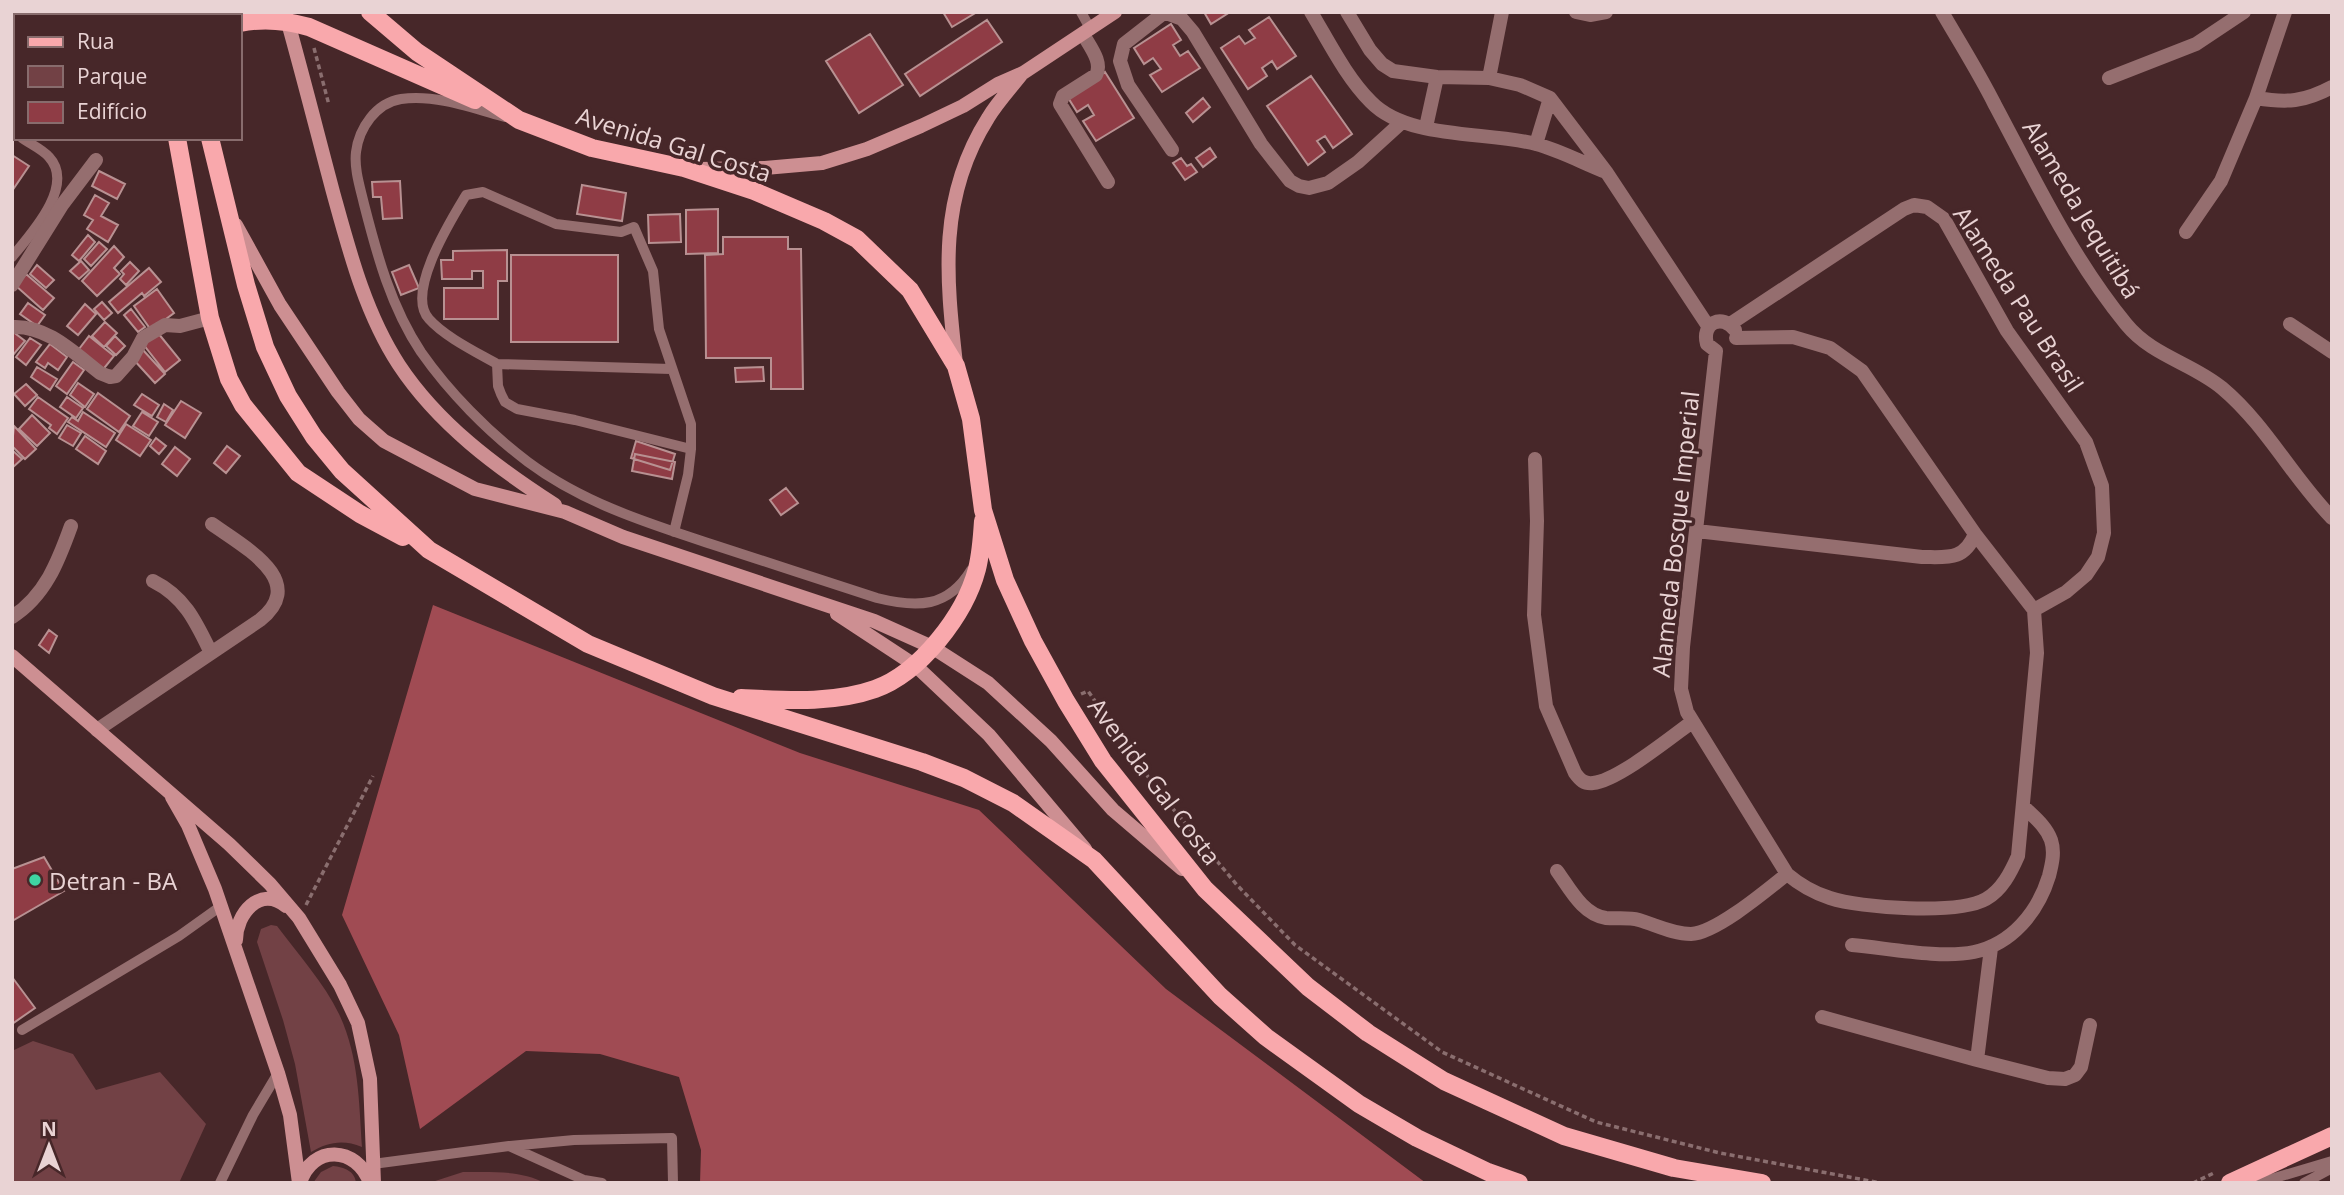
<svg xmlns="http://www.w3.org/2000/svg" width="2344" height="1195" font-family="'Open Sans',sans-serif">
<style>
.green{fill:#724145}
.forest{fill:#a04b53}
.building{fill:#8f3c45;stroke:#b89192;stroke-width:2}
.lines{fill:none;stroke-linecap:round;stroke-linejoin:round}
.path{stroke:#8a6e6f;stroke-width:3.5;stroke-dasharray:5 3.5;stroke-linecap:butt}
.service{stroke:#956e6f;stroke-width:10}
.minor{stroke:#956e6f;stroke-width:14}
.secondary{stroke:#cd8f92;stroke-width:14}
.primary{stroke:#f9a8ac;stroke-width:18}
.poi-dot{fill:#3fd4a2;stroke:#472729;stroke-width:2.5}
.labels{text-anchor:middle;dominant-baseline:central;stroke-width:7;stroke-linejoin:round;paint-order:stroke}
.street-label{font-size:24px;fill:#e9d3d4;stroke:#472729}
.poi-label{font-size:24px;fill:#e9d3d4;stroke:#472729;text-anchor:start}
</style>
<rect width="100%" height="100%" fill="#472729"/>
<!-- green -->
<path class="green" d="M271 925 277 926C298 954 324 983 339 1014 359 1056 359 1102 362 1147 343 1139 328 1142 311 1152L295 1064 283 1020 257 942 261 929Z
M33 1041 73 1054 96 1090 160 1072 206 1124 179 1183H12V1051Z
M333 1166C344 1167 355 1171 356 1183H313L321 1172Z
M463 1172C490 1172 521 1170 545 1183H429Z"/>
<!-- forest -->
<path class="forest" d="M433 605 800 753 979 810 1166 989 1426 1183H700L701 1150 679 1077 600 1054 526 1051 420 1129 399 1035 342 915Z"/>
<!-- building -->
<path class="building" d="M943 12H977L952 27Z
M1204 12H1230L1211 24Z
M1269 17 1296 56 1277 69 1272 61 1262 68 1267 76 1248 89 1221 48 1239 36 1245 44 1255 38 1249 30Z
M987 20 1002 42 920 96 905 74Z
M1171 24 1181 40 1173 45 1180 56 1188 51 1200 68 1162 92 1150 75 1161 69 1153 58 1144 64 1134 48Z
M870 34 903 85 859 113 826 61Z
M1105 72 1134 118 1096 141 1083 121 1094 115 1088 105 1077 112 1067 96Z
M1311 76 1352 134 1333 148 1325 136 1317 141 1325 152 1308 165 1267 106Z
M1203 98 1210 107 1193 122 1186 113Z
M1210 148 1216 157 1203 167 1196 158Z
M12 155 29 166 12 191Z
M1181 158 1187 166 1191 164 1197 172 1185 180 1173 163Z
M99 171 125 184 117 199 92 186Z
M400 181 402 218 383 219 381 197H373L372 182Z
M582 185 626 193 622 221 577 214Z
M95 195 109 203 101 216 118 225 108 242 87 229 93 220 84 215Z
M718 209V253L686 254V210Z
M680 214 681 242 649 243 648 215Z
M88 235 95 242 79 261 72 255Z
M723 237H788V249H801L803 389H771V358H706L705 255 723 254Z
M99 242 107 249 91 266 84 259Z
M114 246 124 257 114 268 120 274 97 296 82 281Z
M507 250V281H498V319H444V288H483V271H472V279H442L441 260H453V251Z
M511 255H618V342H511Z
M81 261 89 270 79 279 70 271Z
M130 262 139 271 126 285 120 279 124 274 121 271Z
M37 265 54 280 46 288 30 274Z
M409 265 419 288 401 295 392 272Z
M149 268 161 282 144 296 142 293 118 313 109 302Z
M26 274 54 298 43 310 16 286Z
M157 289 174 313 151 330 134 306Z
M102 302 112 313 104 320 94 309Z
M28 303 45 315 37 326 20 314Z
M85 304 96 314 78 335 67 326Z
M131 309 145 327 138 332 124 315Z
M105 322 117 333 104 347 92 336Z
M12 331 25 341 13 355H12Z
M158 333 180 360 165 372 143 344Z
M89 336 114 356 101 372 76 353Z
M115 336 125 346 116 355 106 346Z
M30 338 41 345 26 365 16 357Z
M50 344 67 357 58 370 48 363 45 368 36 362Z
M143 350 165 374 155 383 133 359Z
M73 362 84 370 67 394 56 386Z
M37 367 57 379 50 390 31 377Z
M763 367 764 381 736 382 735 368Z
M78 383 94 394 85 407 70 395Z
M26 384 37 395 25 406 14 394Z
M98 393 130 416 119 432 87 409Z
M142 394 159 405 152 416 134 405Z
M38 397 68 418 57 434 49 428 51 425 29 409Z
M67 397 83 408 76 418 60 407Z
M181 401 201 413 185 438 165 425Z
M164 404 173 410 166 422 157 417Z
M83 412 115 433 106 447 68 422 72 417 78 421Z
M142 412 158 422 149 436 133 426Z
M32 415 50 433 37 446 19 429Z
M126 424 151 440 140 456 116 440Z
M67 425 81 433 73 446 59 438Z
M14 426 36 449 25 459 12 446Z
M85 436 106 451 98 464 76 449Z
M156 438 166 446 159 454 150 446Z
M636 441 675 454 670 470 631 458Z
M227 446 240 456 226 473 214 463Z
M175 447 190 459 177 476 162 464Z
M12 450 22 459 12 468Z
M635 454 675 462 672 479 632 471Z
M786 488 798 503 781 515 770 500Z
M49 630 57 636 49 653 39 645Z
M44 857 64 891 12 921V869Z
M12 977 35 1008 12 1024Z"/>
<g class="lines">
<!-- path -->
<path class="path" d="M314 48 329 105
M1081 694 1088 691 1158 791 1237 885 1295 945 1442 1052 1596 1122 1720 1153 1881 1183
M306 905 373 776
M2193 1183 2216 1172"/>
<!-- service -->
<path class="service" d="M1081 12 1091 30
M505 117C473 108 435 94 401 99 376 103 359 128 356 152 354 169 360 187 364 204 377 255 391 307 421 352 449 392 488 432 528 462 583 503 647 523 711 544 766 562 822 580 877 598 917 608 948 608 971 570
M12 132 16 134
M12 257C30 235 76 186 49 157 42 149 30 144 22 138
M497 364C476 352 445 337 429 319 405 293 451 220 466 195L483 192 556 224 621 232 634 227 653 271 659 329 691 424V449L688 475 674 532
M671 369 497 364 498 386 501 394 505 402 517 409 575 420 691 449
M22 1030 179 936 221 906
M510 1146 574 1140 672 1138 673 1183
M373 1164 509 1146 584 1180 602 1183
M220 1183 253 1115 278 1073
M2258 1183 2332 1161
M2304 1183 2332 1168"/>
<!-- minor -->
<path class="minor" d="M1165 12 1124 44 1120 61 1128 85 1172 150
M1311 12C1329 42 1346 77 1371 102 1408 140 1486 131 1536 144 1559 150 1583 163 1606 172
M1347 12 1370 50 1382 64 1393 71 1437 77 1489 78 1520 85 1550 98 1607 173 1708 326
M1576 12 1590 15 1606 12
M1942 12C1960 43 1979 73 1995 105 2035 180 2072 258 2126 324 2152 356 2192 363 2222 388 2266 425 2292 477 2332 518
M1166 13 1182 19 1193 32 1261 144 1290 181 1299 186 1309 188 1328 183 1358 162 1402 122
M1083 34C1090 47 1103 62 1096 75L1063 96 1060 104 1108 182
M1489 78 1502 12
M2109 78 2196 44 2244 12
M2256 98C2287 103 2304 102 2332 87
M1426 127 1437 77
M1536 144 1550 98
M2186 232 2221 181 2256 98 2285 12
M12 285 62 205 96 160
M1730 324 1904 209 1914 205 1927 207 1944 219 2007 331 2086 442 2102 486 2104 533 2098 557 2086 575 2066 592 2034 610
M2290 324 2332 352
M12 327C47 325 74 353 100 373L110 377 116 376 133 357 143 338 165 325 180 326 210 318
M1716 351 1683 647 1681 689 1687 712 1787 874C1800 885 1814 893 1830 898 1860 908 1958 915 1986 899 2002 890 2011 872 2018 856L2037 653 2034 610 1975 534 1862 371 1830 348 1793 337 1736 338
M1716 351 1707 344C1701 323 1722 313 1735 330
M1535 459 1537 521 1534 615 1546 706 1575 773C1580 780 1584 784 1593 783 1617 781 1670 738 1692 722
M1697 531 1922 557C1947 557 1964 561 1975 534
M153 581C185 597 196 622 211 653
M12 617C45 596 58 562 71 526
M97 730 260 620C309 581 244 547 212 524
M1557 871C1570 889 1583 915 1606 918 1617 919 1628 917 1639 920 1656 925 1673 934 1691 934 1716 933 1767 890 1787 874
M1852 945C1887 948 1941 959 1974 952 2012 944 2038 912 2049 876 2052 864 2055 852 2051 840 2046 826 2034 817 2024 807
M1822 1017 1977 1060 2048 1078 2065 1079 2075 1075 2081 1067 2090 1025
M1977 1060 1991 948"/>
<!-- secondary -->
<path class="secondary" d="M285 12C302 72 317 132 333 192 349 250 365 313 399 365 438 424 496 467 555 505
M697 169 765 168 822 163 867 149 921 126 963 106 998 84 1023 73 1115 12
M236 225 280 305 338 392 359 419 384 441 475 489 565 512 623 537 874 621 932 647 988 683 1051 741 1113 810 1182 869
M956 364C946 276 938 197 988 118 997 103 1010 89 1021 75
M837 614 916 666 989 735 1085 849
M12 656 229 844 270 884 299 918 340 985 358 1023 370 1079 374 1183
M172 797 188 825 215 889 278 1073 290 1115 299 1183
M236 940C236 914 260 885 286 906
M300 1183C312 1144 357 1146 370 1183"/>
<!-- primary -->
<path class="primary" d="M144 12 145 16
M179 12 180 16
M370 12 417 52 519 120 592 148 684 168 754 191 824 221 857 239 910 290 956 366 971 419 983 510 1005 580 1033 641 1066 701 1103 761 1205 889 1308 987 1368 1033 1444 1081 1564 1136 1674 1168 1762 1183
M240 23C264 18 285 20 309 27L475 100
M177 138 210 318 229 379 243 405 298 473 360 514 403 537
M210 138 246 285 265 347 288 396 314 437 342 471 429 550 588 644 713 696 922 762 964 778 1013 803 1094 860 1220 996 1266 1037 1359 1104 1417 1138 1488 1172 1519 1183
M741 698C784 700 833 704 875 689 920 673 965 615 977 569 981 553 982 537 983 521
M2230 1183 2332 1136"/>
</g>
<!-- markers -->
<circle class="poi-dot" cx="35" cy="880" r="7"/>
<g class="labels">
<!-- street labels -->
<g class="street-label">
<text transform="translate(674 144) rotate(17)">Avenida Gal Costa</text>
<text transform="translate(2082 209) rotate(59)">Alameda Jequitibá</text>
<text transform="translate(2019 299) rotate(57)">Alameda Pau Brasil</text>
<text transform="translate(1675 534) rotate(-84)">Alameda Bosque Imperial</text>
<text transform="translate(1155 781) rotate(53)">Avenida Gal Costa</text>
</g>
<!-- poi labels -->
<g class="poi-label">
<text x="49" y="880">Detran - BA</text>
</g>
</g>
<!-- border -->
<rect width="2344" height="1195" fill="none" stroke="#e9d3d4" stroke-width="28"/>
<!-- legend -->
<rect x="14" y="14" width="228" height="126" fill="#472729" stroke="#886c6d" stroke-width="2"/>
<rect x="28" y="37" width="35" height="10" fill="#f9a8ac" stroke="#886c6d" stroke-width="2"/>
<text x="77" y="49" font-size="21" fill="#e9d3d4">Rua</text>
<rect x="28" y="66" width="35" height="21" fill="#724145" stroke="#886c6d" stroke-width="2"/>
<text x="77" y="84" font-size="21" fill="#e9d3d4">Parque</text>
<rect x="28" y="102" width="35" height="21" fill="#8f3c45" stroke="#886c6d" stroke-width="2"/>
<text x="77" y="119" font-size="21" fill="#e9d3d4">Edifício</text>
<!-- north arrow -->
<g transform="translate(49 1146)" stroke="#472729" stroke-width="5" paint-order="stroke">
<path d="M0-5L12 26L0 18L-12 26Z" fill="#e9d3d4"/>
<text y="-10" font-size="19" font-weight="bold" text-anchor="middle" fill="#e9d3d4">N</text>
</g>
</svg>
